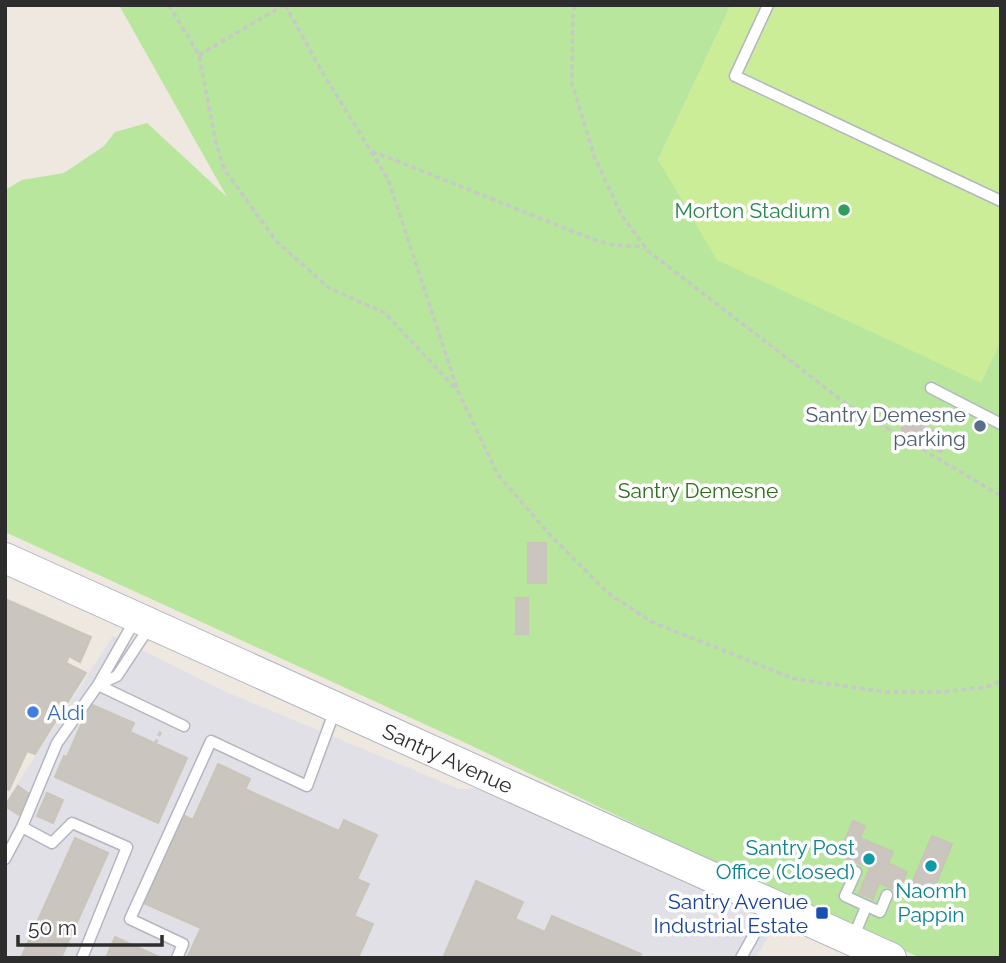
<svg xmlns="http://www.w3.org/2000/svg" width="1006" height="963" font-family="Raleway,sans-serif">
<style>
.industrial{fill:#e2e0e7}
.green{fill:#b7e69c}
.pitch{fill:#cbed97}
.building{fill:#cac5bf;stroke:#cac4b9;stroke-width:2}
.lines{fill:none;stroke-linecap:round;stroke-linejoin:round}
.service-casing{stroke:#b3b6c1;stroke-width:13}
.secondary-casing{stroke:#b3b6c1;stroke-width:32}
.path{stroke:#c8c8c8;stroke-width:3.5;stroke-dasharray:5 3.5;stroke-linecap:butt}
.service{stroke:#fff;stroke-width:10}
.secondary{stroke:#fff;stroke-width:30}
.leisure-dot{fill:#2e9e5b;stroke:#fff;stroke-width:2.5}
.service-dot{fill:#5c6f8a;stroke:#fff;stroke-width:2.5}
.shop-dot{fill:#3f7fe0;stroke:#fff;stroke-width:2.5}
.culture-dot{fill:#0f9aa8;stroke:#fff;stroke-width:2.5}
.transit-dot{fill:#1a4fb4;stroke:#fff;stroke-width:2.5}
.labels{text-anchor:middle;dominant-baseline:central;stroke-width:7;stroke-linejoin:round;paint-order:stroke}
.leisure-label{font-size:21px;fill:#27864d;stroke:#fff;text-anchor:end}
.service-label{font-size:21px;fill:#4e5e75;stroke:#fff;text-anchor:end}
.park-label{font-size:21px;fill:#2d6e19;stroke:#fff}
.shop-label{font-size:21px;fill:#366cbe;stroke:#fff;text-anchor:start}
.street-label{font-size:21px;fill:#2d2d2d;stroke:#fff}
.culture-label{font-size:21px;fill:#0d838f;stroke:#fff;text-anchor:end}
.transit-label{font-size:21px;fill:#164399;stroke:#fff;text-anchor:end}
</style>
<rect width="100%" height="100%" fill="#efe8e0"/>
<!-- industrial -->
<path class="industrial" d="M113 636 224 691 459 789 483 788 737 900 770 933 756 958H5V803Z"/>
<!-- green -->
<path class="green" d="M119 5H731L658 160 981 382 1001 340V958H921L826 916 470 745 5 532V190L22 180 64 173 104 146 115 132 147 123 227 197Z"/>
<!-- pitch -->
<path class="pitch" d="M731 5H1001V340L981 383 717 260 658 160Z"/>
<!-- building -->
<path class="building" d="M909 416 949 439 941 452 901 430Z
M528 543H546V583H528Z
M516 598H528V634H516Z
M5 599 91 637 80 662 69 656 66 663 86 673 35 754 27 751 9 790 5 788Z
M90 704 134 723 130 732 187 758 158 823 55 777 64 756 67 757Z
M218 764 250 779 245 789 339 831 344 820 377 835 357 879 369 884 354 916 373 924 358 958H187L201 928 141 902 181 814 193 820Z
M18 786 32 796 19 815 5 806Z
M47 793 63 800 53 823 37 816Z
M853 821 865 826 860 838 893 852 888 863 907 872 899 891 879 883 873 899 859 893 870 868 839 855Z
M932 836 952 844 931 896 910 888Z
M75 838 108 853 61 958H21Z
M476 881 523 902 515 919 545 932 552 916 641 954 639 958H443Z
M115 937 161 958H106Z"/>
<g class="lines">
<defs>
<path id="service" d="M768 5 735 76 1001 201
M931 388 1001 424
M135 620 98 685 117 676 150 626
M22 827 52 843 72 823 127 847 82 958
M5 859 22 827 57 743 98 685 184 726
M856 872 845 896 880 912 887 895
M853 938 866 907
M177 958 183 944 130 919 211 741 307 786 335 710
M741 958 770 906"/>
<g id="secondary">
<path id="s1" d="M5 558 891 958"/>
</g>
</defs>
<!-- service casing -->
<use href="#service" class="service-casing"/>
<!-- secondary casing -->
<use href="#secondary" class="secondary-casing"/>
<!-- path -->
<path class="path" d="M169 5 199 55 216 143 224 169 277 242 329 288 385 313 455 388
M285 5 321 70 388 179 458 391 498 475 551 536 608 593 652 622 795 679 886 692H940L987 687 1001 681
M575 5 573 14 572 83 594 156 622 216 648 251 845 403 1001 496
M199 55 284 5
M372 151 592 239 613 245 646 247
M155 744 162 729"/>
<!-- service -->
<use href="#service" class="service"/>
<!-- secondary -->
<use href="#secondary" class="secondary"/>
</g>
<!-- markers -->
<circle class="leisure-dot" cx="844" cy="210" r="7"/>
<circle class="service-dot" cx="980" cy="426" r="7"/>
<circle class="shop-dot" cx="33" cy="712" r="7"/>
<g class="culture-dot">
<circle cx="869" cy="859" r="7"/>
<circle cx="931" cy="866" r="7"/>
</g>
<rect class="transit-dot" x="815" y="906" width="14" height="14" rx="3.5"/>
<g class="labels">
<!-- leisure labels -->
<g class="leisure-label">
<text x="830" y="210">Morton Stadium</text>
</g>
<!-- service labels -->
<g class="service-label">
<text x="966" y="414">Santry Demesne<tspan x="966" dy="24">parking</tspan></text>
</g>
<!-- park labels -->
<g class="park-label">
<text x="698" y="490">Santry Demesne</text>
</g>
<!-- shop labels -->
<g class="shop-label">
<text x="47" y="712">Aldi</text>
</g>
<!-- street labels -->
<g class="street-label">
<text stroke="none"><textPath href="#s1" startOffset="486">Santry Avenue</textPath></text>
</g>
<!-- culture labels -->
<g class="culture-label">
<text x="855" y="847">Santry Post<tspan x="855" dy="24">Office (Closed)</tspan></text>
<text x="931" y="890" text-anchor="middle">Naomh<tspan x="931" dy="24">Pappin</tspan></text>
</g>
<!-- transit labels -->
<g class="transit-label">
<text x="808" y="901">Santry Avenue<tspan x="808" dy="24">Industrial Estate</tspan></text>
</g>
</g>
<!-- border -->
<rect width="1006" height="963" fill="none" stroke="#2d2d2d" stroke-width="14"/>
<!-- scale -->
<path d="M18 935v10h144v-10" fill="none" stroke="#2d2d2d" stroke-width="3.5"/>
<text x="28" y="935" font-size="21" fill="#2d2d2d" stroke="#ffffff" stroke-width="5" paint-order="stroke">50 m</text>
</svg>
